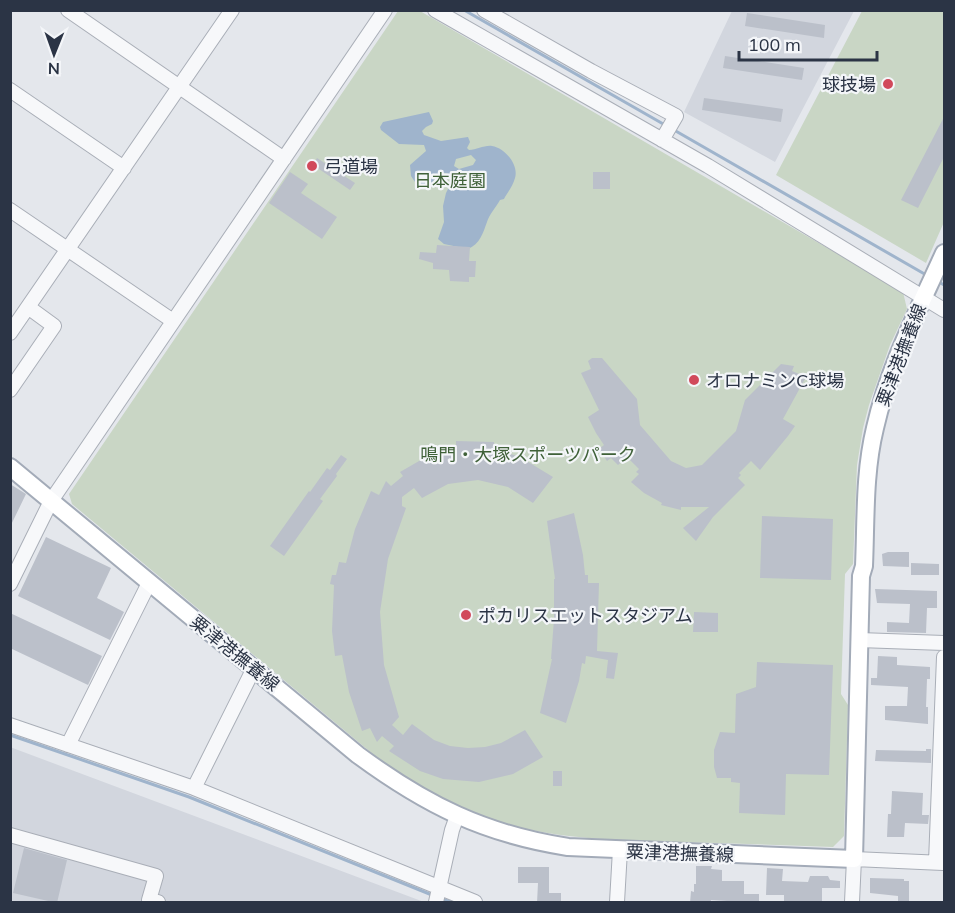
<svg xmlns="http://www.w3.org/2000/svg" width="955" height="913" font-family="Mulish,'Noto Sans JP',sans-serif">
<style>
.built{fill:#d2d6de}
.green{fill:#c9d6c5}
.water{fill:#9fb4cc;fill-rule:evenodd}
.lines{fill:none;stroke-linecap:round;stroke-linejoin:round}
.stream{stroke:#9fb4cc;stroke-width:3}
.building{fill:#bbc0ca}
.minor-casing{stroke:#a9aeb7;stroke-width:16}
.major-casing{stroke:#a3abb8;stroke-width:20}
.minor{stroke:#f7f8fa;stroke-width:14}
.major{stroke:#fff;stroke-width:16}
.poi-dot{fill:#d1495b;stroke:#f4f6f9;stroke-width:2}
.labels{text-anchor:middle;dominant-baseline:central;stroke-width:4.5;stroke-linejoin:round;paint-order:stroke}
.poi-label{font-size:18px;fill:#2b3445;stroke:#f4f6f9;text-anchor:start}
.park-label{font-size:18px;fill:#3f6138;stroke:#f4f6f9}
.street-label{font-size:18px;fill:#2b3445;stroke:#f4f6f9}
</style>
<rect width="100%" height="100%" fill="#e4e7ec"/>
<!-- built -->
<path class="built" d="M732 11H854L775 162 684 112Z
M10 747 424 902H11Z"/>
<!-- green -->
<path class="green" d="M398 11H420L903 292 907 309 890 345 869 405 863 428 857 465 853 564 845 574 841 694 848 705 844 836 833 847C778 845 724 843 669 842 615 840 562 839 510 825 464 811 419 787 380 760L72 504 69 494Z
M862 11H944V222L926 263 776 175Z"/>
<!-- water -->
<path class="water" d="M429 112 433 121 432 124 426 127 422 131 424 135 441 141 468 137 470 142 467 148 469 150C477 150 484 145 492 146 505 148 519 165 515 178 513 186 507 193 504 199L500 200C496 207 489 215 487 222 483 233 480 244 468 249L444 244 438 239 444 222 443 206 446 193 451 183 449 174 441 172 428 187 419 188 411 176 410 165 426 151 424 145 399 144 381 130 380 127 383 122ZM471 155 476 160 473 165 459 169 454 166 456 159Z"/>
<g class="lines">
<!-- stream -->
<path class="stream" d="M464 10 665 125
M674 130 928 276
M937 281 944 285
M10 735 189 797 432 895
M441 899 451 902"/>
</g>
<!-- building -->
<path class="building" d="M747 13 825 25 824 38 745 26Z
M725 56 804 68 802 80 723 68Z
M704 98 783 109 781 122 702 110Z
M945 115V155L918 208 901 200Z
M317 158 355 183 350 190 313 165Z
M290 172 308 184 301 193 337 217 322 239 269 203Z
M593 172H610V189H593Z
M437 245 470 247 469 261H476L475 277H469V282L450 281 449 270 433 269V263L419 259 420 252 436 253Z
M592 358H602L637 399 640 425 671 461 686 468 702 465 736 431 745 400 781 364 794 366 792 371 806 377 783 419 795 426 788 436 760 470 751 461 739 473 741 475 738 478 745 485 713 517 696 541 683 528 709 507H681V510L661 505 662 503 644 493 631 482 639 474 636 472 639 469 627 457 618 465 611 458 607 461 599 449 604 445 596 433 588 417 599 410 581 373 591 369 588 361Z
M456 441 494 442V449L520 457 553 477 533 503 508 487 478 480 448 484 422 498 414 488 402 497V506L406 508 388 559 380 612 384 665 399 717 392 725 403 735 412 724 434 740 450 746 468 748 485 747 501 743 525 730 543 757 513 774 479 782 443 779 420 771 389 751 394 746 382 736 377 742 370 728 362 731 349 692 342 655 335 656 332 631 334 585 330 584 332 575H336L339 562 346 563 355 529 371 491 379 495 386 481 391 486 403 476 400 472 426 457 456 448Z
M341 455 347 459 336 474 337 476 320 499 323 501 284 556 270 546 309 491 310 492 327 468 330 470Z
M10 484 26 494 10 527Z
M574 513 583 555 585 575H588V583H599L597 651 618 653 614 679 606 678 608 660 586 656 585 664 582 663 579 681 566 723 540 713 552 659H551L554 619V579H555L547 521Z
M762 516 833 519 831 580 760 578Z
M46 537 111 568 97 598 124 612 110 640 18 596Z
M888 552H909V567L883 566 882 554Z
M911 563 939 564V575H911Z
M875 589 937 591V608H927L926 633 887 632V622L909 623 910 604 877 603Z
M694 612 718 613V632H693Z
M10 613 102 656 88 685 10 648Z
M878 656 897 657V665L930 667V679H927L926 707H928V724L885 720V706H907L908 687 871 685V678H877Z
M757 662 833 665 829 775 786 774 785 815 739 813 740 783 731 782V778H717L714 767V750L720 732 735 733 736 694 756 687Z
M926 749H931V763L875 761 876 750 926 751Z
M553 771H562V786H553Z
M892 791 923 793 922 815H929L928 824 905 823 904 837H887L888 814H891Z
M24 848 67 860 57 903 13 893Z
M696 866H712L711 869 722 870V881H744V894H759V903L711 900 710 903H690L691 891 694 892V884H696Z
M518 867H549V893H561V903H537L538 883H518Z
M767 868 783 869 782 881 808 882 810 876H828L830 880 840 881V888H822V903H784V895H766Z
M870 878 904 879V881H909V901H898V896L870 893Z"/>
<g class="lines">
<defs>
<path id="minor" d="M68 10 284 159
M435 10 708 166 944 310
M484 10 591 71 676 116 662 140
M10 90 124 168
M10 210 173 321
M10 333 232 10
M10 390 54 326 28 307
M10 584 51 501 385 10
M859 640 944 643
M10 725 194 788 475 902
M68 745 149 583
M194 788 254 668
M10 835 156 876 149 900 158 902
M936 862 944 657
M436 902 452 830 457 816
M617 902 620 850
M852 902 854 859 943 863"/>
<path id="major" d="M10 467 358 755C426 805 484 834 568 847L854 859 861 576 864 566C866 520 864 473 875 428 889 366 918 311 944 253"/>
</defs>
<!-- minor casing -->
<use href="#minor" class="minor-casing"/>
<!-- major casing -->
<use href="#major" class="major-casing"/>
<!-- minor -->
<use href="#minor" class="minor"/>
<!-- major -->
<use href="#major" class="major"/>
</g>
<!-- markers -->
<g class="poi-dot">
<circle cx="888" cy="84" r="6"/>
<circle cx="312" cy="166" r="6"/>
<circle cx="694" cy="380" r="6"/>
<circle cx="466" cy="615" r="6"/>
</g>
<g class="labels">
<!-- poi labels -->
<g class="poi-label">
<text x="876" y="84" text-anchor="end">球技場</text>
<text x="324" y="166">弓道場</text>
<text x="706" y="380">オロナミンC球場</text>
<text x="478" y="615">ポカリスエットスタジアム</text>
</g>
<!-- park labels -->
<g class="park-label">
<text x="450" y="180">日本庭園</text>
<text x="528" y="454">鳴門・大塚スポーツパーク</text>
</g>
<!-- street labels -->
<g class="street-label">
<text transform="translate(901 355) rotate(-69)">粟津港撫養線</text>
<text transform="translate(235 653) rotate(39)">粟津港撫養線</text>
<text transform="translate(680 853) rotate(2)">粟津港撫養線</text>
</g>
</g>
<!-- border -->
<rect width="955" height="913" fill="none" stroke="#2b3445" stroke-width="24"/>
<!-- north arrow -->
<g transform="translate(54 54) rotate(181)" stroke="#f4f6f9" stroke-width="4.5" paint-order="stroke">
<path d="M0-4.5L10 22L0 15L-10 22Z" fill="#2b3445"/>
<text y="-9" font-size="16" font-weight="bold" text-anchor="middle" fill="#2b3445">N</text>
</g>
<!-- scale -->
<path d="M739 51v9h138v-9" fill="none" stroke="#2b3445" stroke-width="3"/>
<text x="748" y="51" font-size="18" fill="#2b3445" stroke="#f4f6f9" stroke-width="4.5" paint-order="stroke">100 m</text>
</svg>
